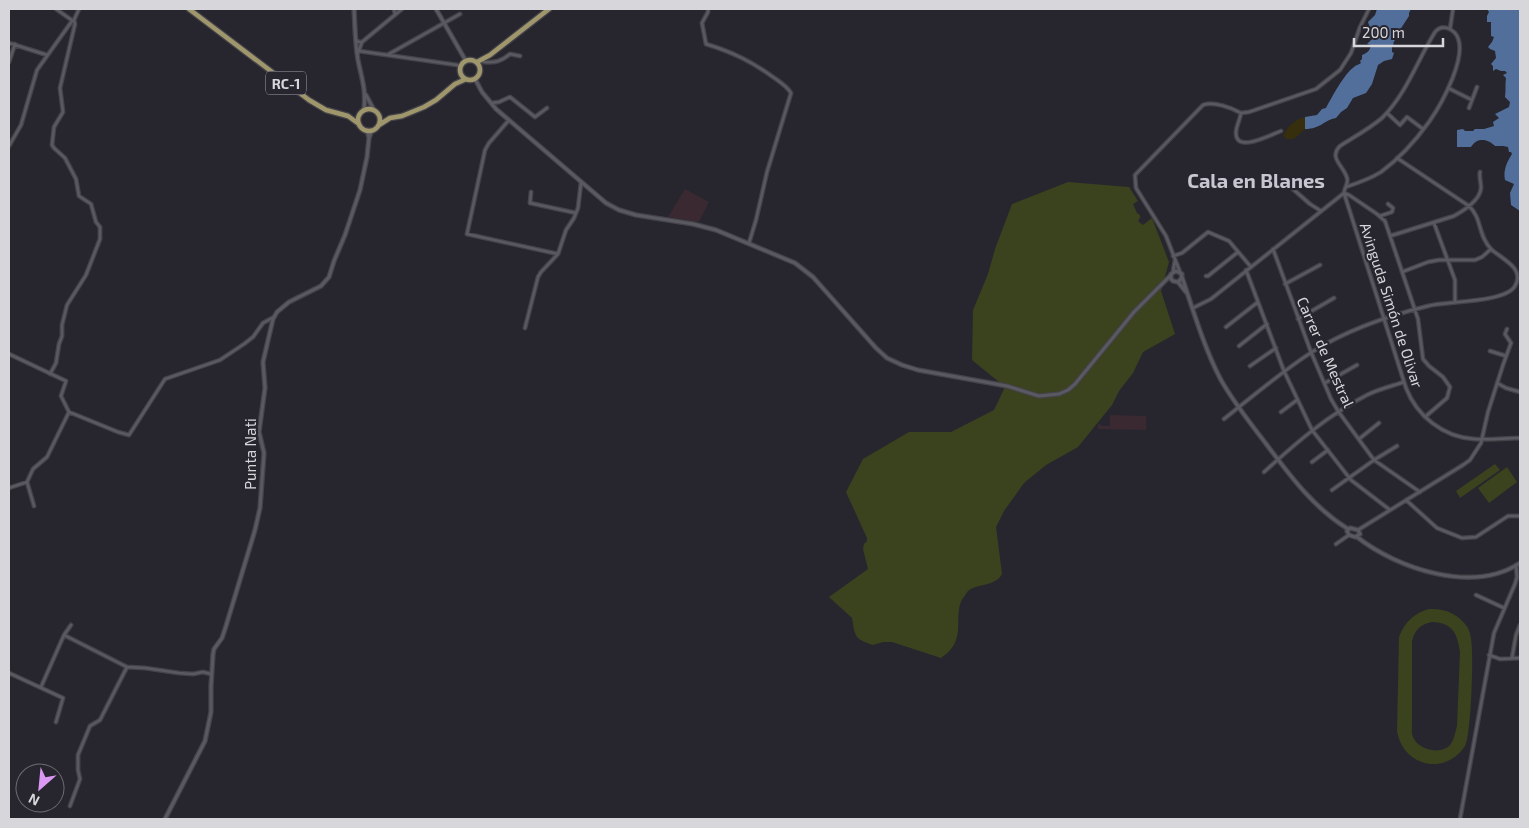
<svg xmlns="http://www.w3.org/2000/svg" width="1529" height="828" font-family="'Exo 2',sans-serif">
<style>
.industrial{fill:#3a2931}
.green{fill:#3a431e;fill-rule:evenodd}
.sand{fill:#372e0e}
.water{fill:#526f9b}
.lines{fill:none;stroke-linecap:round;stroke-linejoin:round}
.minor-casing{stroke:#434349;stroke-width:5}
.tertiary-casing{stroke:#434349;stroke-width:5.5}
.primary-casing{stroke:#434349;stroke-width:7}
.minor{stroke:#5a5961;stroke-width:2.5}
.tertiary{stroke:#5a5961;stroke-width:3}
.primary{stroke:#9f966c;stroke-width:4.5}
.labels{text-anchor:middle;dominant-baseline:central;stroke-width:4.5;stroke-linejoin:round;paint-order:stroke}
.shield{fill:#27262e;stroke:#a2a1a7;stroke-width:1}
.shield-label{font-size:14px;font-weight:bold;fill:#d6d6db}
.street-label{font-size:15px;fill:#d6d6db;stroke:#27262e}
.district-label{font-size:20px;font-weight:bold;fill:#c8c7d1;stroke:#27262e}
</style>
<rect width="100%" height="100%" fill="#27262e"/>
<!-- industrial -->
<path class="industrial" d="M685 189 709 202 699 222 668 217Z
M1110 415 1146 416V430L1098 429V423L1102 426H1110Z"/>
<!-- green -->
<path class="green" d="M1068 182 1129 187 1138 201 1133 204 1137 213 1140 215V218L1138 221 1143 225 1152 218 1169 262 1161 291 1175 334 1143 352 1133 373 1119 391 1112 405 1078 447 1046 465 1024 483 1004 511 996 527 1002 574C995 587 978 583 968 591 966 593 965 596 963 598 955 610 961 627 956 640 954 647 947 654 941 658L892 642H883L873 645C854 639 855 636 852 618L829 597 868 569 863 549 864 544 867 541V538L846 492 863 459 909 432H951L994 410 1005 387 972 360 973 310 988 274 995 249 1012 204Z
M1495 464 1500 470 1460 498 1456 491Z
M1507 467 1517 482 1489 503 1478 488Z
M1429 609C1445 608 1459 614 1468 628 1469 631 1471 636 1471 639 1474 653 1471 736 1465 746 1446 776 1403 767 1397 731L1399 637C1404 623 1414 613 1429 609ZM1432 622C1453 623 1457 633 1460 652L1457 726C1455 733 1454 740 1450 745 1441 755 1420 750 1414 739 1411 734 1412 729 1412 723V642C1414 631 1420 624 1432 622Z"/>
<!-- sand -->
<path class="sand" d="M1305 117V129L1294 139H1287L1283 136C1288 126 1294 120 1305 117Z"/>
<!-- water -->
<path class="water" d="M1377 9H1415H1411L1409 13V16L1398 33 1399 35 1397 39 1394 41 1393 46 1392 47V52L1394 53 1392 59 1384 61 1378 65 1372 84 1366 93 1353 98 1347 108 1341 112 1336 118C1324 120 1321 129 1305 129V117L1317 115 1322 109 1326 108C1332 97 1344 74 1354 67 1356 65 1358 65 1361 63L1360 61 1362 59V55C1367 53 1370 51 1371 45L1367 44 1374 37V35L1372 34 1368 22 1375 15Z
M1487 9H1520V211L1511 205 1510 193 1514 184 1505 180C1503 170 1507 162 1512 154L1511 152H1509L1508 147 1503 146H1495C1489 140 1478 136 1471 147H1457V130L1463 129 1465 131H1473L1475 129H1484L1494 126 1493 122 1499 118 1495 114 1509 107 1510 102 1505 97C1506 90 1505 85 1506 78L1503 75 1507 73 1505 71H1501L1496 69 1493 71V66L1491 64 1496 58 1495 51 1490 49 1488 47 1492 42 1494 37 1491 36V22H1487V16L1489 12Z"/>
<g class="lines">
<defs>
<path id="minor" d="M56 9 73 21
M394 9 395 14
M708 9V12L702 23 706 44C732 52 751 61 773 77 780 82 787 86 791 93L767 172 756 220 749 243
M1450 29 1453 9
M356 40 359 42H362L402 9
M9 43 47 55
M359 51 457 65 461 67
M358 53 362 42
M389 54 460 14
M9 62 15 44
M484 62C495 63 502 61 510 54L520 56
M1448 88 1472 100
M492 103 499 102 510 97 535 117 547 108
M1469 108 1477 87
M1241 113 1249 112 1316 89 1340 70 1351 53 1360 27 1369 9
M1241 113C1240 120 1236 126 1236 133 1236 154 1272 134 1281 131
M1387 113 1400 125 1407 117 1423 129
M509 120 489 143 485 150 467 234 558 254
M9 146 21 125 37 70 72 21
M1288 179 1286 183 1310 204 1321 211
M1346 187C1358 183 1370 179 1381 172 1400 158 1416 140 1429 122 1441 105 1471 52 1455 33 1449 27 1441 25 1435 32 1417 61 1407 93 1382 118 1369 129 1354 137 1340 146 1328 158 1344 166 1347 178 1349 183 1344 188 1344 193L1406 388C1417 416 1443 437 1474 439 1489 440 1505 438 1520 438
M531 192 530 203 576 213
M1344 193 1349 195 1377 214 1385 221 1418 319 1423 359 1429 366 1443 377 1450 387 1447 398 1425 417
M1380 216 1392 212 1393 208 1388 204
M1434 223 1455 280V302
M1390 236 1454 216C1463 211 1480 200 1481 188 1481 182 1479 177 1480 172
M1273 249 1311 352 1331 399 1338 411 1374 460 1420 492
M1173 256 1182 253 1208 232 1229 241 1251 267
M1246 270 1284 371 1312 430 1351 480 1390 510
M1173 272 1175 260
M1180 272 1166 236 1136 188 1135 175 1203 105C1214 101 1232 108 1241 113
M1402 272 1428 262 1439 260H1475L1482 257 1491 249
M1206 276H1208L1238 252
M1285 284 1320 265
M1193 308 1211 299 1344 193
M1298 319 1334 298
M1226 327 1258 302
M525 328 538 277 541 272 558 254 566 230 574 218 578 208 581 183
M1239 346 1267 324
M1490 351 1506 356
M9 354 66 381 61 396 69 412
M1250 366 1276 348
M50 374 56 363 59 344 62 336V325L67 305 86 275 100 239V227L96 222 91 204 79 196 76 179 65 158 54 148 52 145 54 127 63 112 60 88 75 24 74 20 79 9
M1325 383 1357 365
M1497 383 1506 388 1520 392
M1281 412 1297 400
M1224 419C1253 396 1281 372 1312 352 1347 330 1387 316 1428 306 1446 301 1505 303 1515 286 1526 268 1500 258 1491 249 1478 236 1482 218 1469 206L1397 158
M1359 439 1379 423
M1312 462 1328 450
M1264 472C1296 443 1328 415 1367 395 1379 389 1392 386 1404 382
M9 488 27 482
M1332 490 1374 460 1397 446
M1406 500 1437 528 1462 538 1476 537 1508 516H1520
M34 506 27 482 33 469 47 457 69 412 118 432 129 435 165 379 220 360 244 344 253 337 263 323 274 317
M1358 530 1463 465 1470 460 1481 443 1488 412 1503 365 1511 343 1505 334 1507 329
M1336 544 1349 535
M1476 595 1504 608
M64 635 127 667 145 668 179 673 193 674 203 672 211 674
M1489 655 1500 659 1520 658
M1512 658 1516 635 1520 625
M9 673 63 698 56 722
M41 687 64 635 71 625
M70 806 80 779 78 770V755L90 726 100 720 127 667
M1460 819 1494 633 1515 584 1517 577 1516 565"/>
<path id="tertiary" d="M354 9C355 25 355 43 358 60 362 80 366 88 364 110
M436 9 466 61
M475 79 482 92 496 109 606 203 619 210 636 215 693 224 716 230 795 263 813 277 876 348 887 358 902 365 918 370 1007 386 1039 396 1059 394 1068 390 1075 384 1134 312 1171 275
M366 95 374 110
M367 130 369 138
M1182 277C1193 310 1205 350 1221 380 1234 403 1251 424 1267 445 1291 477 1314 508 1348 529
M1178 282 1181 279 1182 274 1176 271 1171 274V279L1173 281 1178 282 1186 292
M1350 528 1358 530 1360 534 1355 537 1349 535 1347 531Z
M1357 537C1398 569 1473 594 1520 563
M165 819 205 741 211 712V686L213 654 214 649 222 638 226 626 255 530 260 508 264 453 259 432 265 388 263 362 273 319 277 312 289 302 321 286 329 277 334 261 345 235 360 190 367 157 369 138 372 130"/>
<path id="primary" d="M189 9 309 100 326 110 348 116 359 124
M460 70a10 10 0 1 1 20 0a10 10 0 1 1-20 0Z
M477 62 490 55 549 9
M358 120a11 11 0 1 1 22 0a11 11 0 1 1-22 0Z
M379 125 390 118 402 116 424 107 436 100 455 84 466 79"/>
</defs>
<!-- minor casing -->
<use href="#minor" class="minor-casing"/>
<!-- tertiary casing -->
<use href="#tertiary" class="tertiary-casing"/>
<!-- primary casing -->
<use href="#primary" class="primary-casing"/>
<!-- minor -->
<use href="#minor" class="minor"/>
<!-- tertiary -->
<use href="#tertiary" class="tertiary"/>
<!-- primary -->
<use href="#primary" class="primary"/>
</g>
<g class="labels">
<!-- shield labels -->
<rect class="shield" x="266" y="71.5" width="40" height="23" rx="4"/>
<g class="shield-label">
<text x="286" y="83">RC-1</text>
</g>
<!-- street labels -->
<g class="street-label">
<text transform="translate(1392 305) rotate(72)">Avinguda Simón de Olivar</text>
<text transform="translate(1326 352) rotate(66)">Carrer de Mestral</text>
<text transform="translate(250 454) rotate(-90)">Punta Nati</text>
</g>
<!-- district labels -->
<g class="district-label">
<text x="1256" y="180">Cala en Blanes</text>
</g>
</g>
<!-- border -->
<rect width="1529" height="828" fill="none" stroke="#d6d6db" stroke-width="20"/>
<!-- north arrow -->
<g transform="translate(40 788) rotate(207)"><circle r="24" fill="#27262e" stroke="#6d6c73"/>
<path d="M0-4L9 19L0 12L-9 19Z" fill="#dc99f4"/>
<text y="-8" font-size="14" font-weight="bold" text-anchor="middle" fill="#d6d6db">N</text>
</g>
<!-- scale -->
<path d="M1354 38v8h89v-8" fill="none" stroke="#d6d6db" stroke-width="2.5"/>
<text x="1362" y="38" font-size="15" fill="#d6d6db" stroke="#27262e" stroke-width="4" paint-order="stroke">200 m</text>
</svg>
